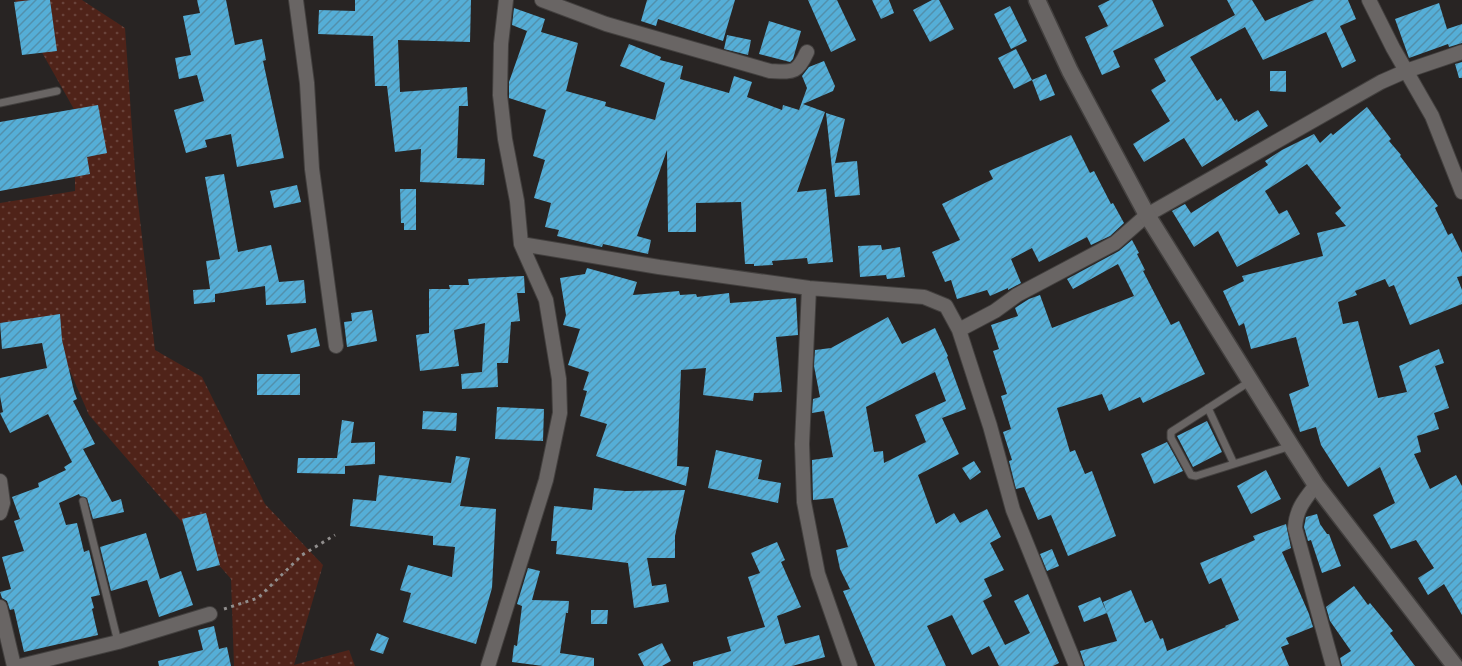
<svg xmlns="http://www.w3.org/2000/svg" width="1462" height="666" font-family="'Titillium Web',sans-serif">
<style>
.grass{fill:url(#grass-dots)}
.building{fill:url(#building-hatch);fill-rule:evenodd}
.lines{fill:none;stroke-linecap:round;stroke-linejoin:round}
.service-casing{stroke:#43403f;stroke-width:9}
.minor-casing{stroke:#43403f;stroke-width:16}
.tertiary-casing{stroke:#43403f;stroke-width:19}
.path{stroke:#918e8d;stroke-width:3;stroke-dasharray:3 4.5;stroke-linecap:butt}
.service{stroke:#696564;stroke-width:7}
.minor{stroke:#696564;stroke-width:14}
.tertiary{stroke:#696564;stroke-width:16}
</style>
<defs>
<pattern id="grass-dots" width="8" height="8" patternUnits="userSpaceOnUse" patternTransform="scale(1.5)"><rect width="8" height="8" fill="#4f2319"/><path d="M2 2h.1M6 6h.1" fill="none" stroke="#69433b" stroke-width="1.8" stroke-linecap="round"/></pattern>
<pattern id="building-hatch" width="6" height="6" patternUnits="userSpaceOnUse" patternTransform="scale(1.5)"><rect width="6" height="6" fill="#55aed7"/><path d="M-1 1l2-2M0 6l6-6M5 7l2-2" fill="none" stroke="#5290ac"/></pattern>
</defs>
<rect width="100%" height="100%" fill="#282423"/>
<!-- grass -->
<path class="grass" d="M15 0H82L125 28 136 185 155 350 202 377 265 504 323 565 294 665 349 650 355 666H234L231 579 89 415 47 318 0 323V203L75 191V111L31 33Z"/>
<!-- building -->
<path class="building" d="M31 0H50L57 51 22 55 14 2Z
M197 0H226L235 45 262 39 266 60 263 61 284 158 237 167 231 134 205 140 207 147 186 153 174 110 204 101 197 75 179 79 175 58 191 55 183 16 200 13Z
M355 0H471L470 42 398 40 400 92 467 87 468 106H459L457 158 485 159 484 185 420 182 421 149 395 152 387 86H375L373 36 318 34 319 10 355 11Z
M647 0H735L723 41 658 19 656 26 641 21Z
M808 0H837L856 40 831 52Z
M872 0H889L894 13 881 19Z
M932 0H939L954 29 930 42 913 10Z
M1110 0H1152L1164 26 1113 51 1120 67 1102 75 1085 37 1108 26 1098 6Z
M1227 0H1252L1265 21 1314 0H1348L1356 19 1340 26 1356 61 1342 68 1326 32 1263 60 1245 27 1190 57 1217 101 1221 98 1235 121 1237 119 1238 122 1258 110 1268 126 1202 167 1184 138 1144 162 1133 144 1170 121 1151 90 1166 81 1154 59 1235 15Z
M1439 3 1447 29 1462 24V43L1449 47 1448 44 1409 58 1395 19Z
M1010 6 1027 41 1011 49 994 14Z
M514 8 545 19 541 32 578 43 566 91 606 102 605 106 655 120 665 83 620 66 629 44 661 57 660 60 683 66 680 79 729 93 734 76 752 82 747 97 782 110 783 105 799 110 807 88 802 76 809 67 824 61 835 86 833 91 803 104 825 112 797 192 826 189 833 262 808 264 807 258 772 261 773 265 754 266V264H745L741 202 696 203V232H668L667 150 637 236 651 240 648 254 603 244 602 247 557 236 559 230 545 227 551 203 534 198 545 160 533 156 546 110 509 98V82L527 31 512 25Z
M769 21 801 31 793 59 790 62 759 54Z
M727 35 751 40 748 55 724 49Z
M1016 49 1032 80 1014 89 998 58Z
M1462 62V78H1459L1455 64Z
M1270 71H1286V92L1270 91Z
M1046 74 1055 95 1040 101 1032 80Z
M98 105 107 153 87 157 90 174 0 191V122Z
M1367 107 1391 139 1389 141 1401 155 1400 156 1438 206 1435 208 1448 235 1452 233 1462 253V276L1457 277 1462 290V304L1410 325 1394 285 1389 287 1385 279 1355 291 1357 295 1338 302 1343 324 1358 321 1378 398 1407 392 1399 366 1439 349 1444 363 1435 366 1449 408 1434 413 1439 429 1417 436 1421 452 1414 454 1430 489 1456 475 1462 486V615L1444 584 1428 595 1418 578 1434 568 1416 540 1391 549 1373 515 1395 503 1380 467 1348 487 1321 445 1316 427 1300 432 1289 394 1309 386 1296 337 1251 349 1244 323 1239 326 1223 291 1242 282 1244 281 1242 276 1323 256 1317 233 1346 226 1335 213 1341 208 1307 164 1265 191 1279 214 1287 210 1300 234 1237 267 1218 231 1194 247 1172 211 1185 204 1191 213 1268 165 1265 161 1282 150 1314 134 1320 143 1331 133 1333 135Z
M826 113 845 119 835 163 857 161 860 195 835 197Z
M1071 135 1090 173 1094 171 1111 204 1113 203 1124 223 1110 236 1091 245 1087 237 1039 262 1032 248 1011 259 1021 283 1008 290V288L990 296 987 290 957 299 951 280 945 282 932 252 960 240 942 204 993 179 989 171Z
M224 174 238 252 271 245 279 282 304 280 306 303 266 305 265 286 215 294V302L194 304 193 290 210 289 206 261 220 259 205 177Z
M297 185 301 202 274 208 270 191Z
M400 189H416V230H404V223H401Z
M1132 240 1139 253 1137 254 1145 270 1143 271 1171 325 1179 321 1205 374 1143 403 1140 397 1109 411 1102 394 1057 408 1070 452 1075 450 1085 474 1092 471 1116 536 1068 556 1051 515 1038 520 1024 487 1016 489 1009 461 1012 460 1003 432 1011 429 1001 396 1007 394 993 351 999 349 991 325 1018 316 1015 308 1029 299 1040 295 1052 328 1134 296 1118 264 1073 289 1067 279 1119 251Z
M881 245 882 250 900 247 905 277 887 279 886 275 860 277 858 246Z
M587 268 637 282 633 295 679 291 680 295 696 294 697 297 729 293 730 303 796 298 798 335 776 337 782 392 754 393 753 401 703 395 706 368 681 370 677 466 689 467 686 486 596 456 607 424 580 416 587 391 583 390 589 372 568 365 580 329 563 325 566 315 560 278 585 274Z
M524 276 525 293H517L520 321 511 322 508 363H497L498 387 462 389 461 374 482 372 485 323 454 330 459 366 420 371 416 335 429 333V289H450L449 285H469L468 279Z
M372 310 377 341 347 347 344 322 352 321 351 313Z
M60 314 62 340 74 391 77 399 73 401 95 444 83 449 112 502 121 499 124 512 93 519 87 498 80 496 79 494 59 503 66 525 77 523 84 552 89 550 100 595 91 597 94 608 92 609 98 635 24 652 14 609 10 610 7 601 2 598 0 592 11 589 2 557 24 551 14 521 20 519 12 497 39 487 38 483 66 470 64 467 72 462 48 414 10 433 0 413 3 412 0 396V378L47 368 42 343 2 349 0 323Z
M888 317 902 344 935 328 948 356 947 357 966 409 942 418 959 454 918 475 936 524 954 513 960 523 987 509 1001 537 990 543 1004 570 984 579 992 596 983 601 1005 645 1030 633 1014 601 1028 594 1059 663 1053 666H999L989 646 972 655 952 615 927 626 946 666H875L843 591 850 589 840 569 836 550 848 547 833 498 813 500 812 460 833 457 824 411 812 413 813 399 820 397 814 366 815 350 831 348ZM935 372 946 401 915 415 926 442 884 463 883 451 874 452 866 407Z
M316 328 320 346 291 353 287 335Z
M257 374H300V395H257Z
M497 407 544 409 543 441 495 439Z
M423 411 457 413 456 431 422 429Z
M342 420 354 422 351 443 375 442V464L345 466V474L297 473 298 458H337Z
M1207 421 1222 452 1193 467 1177 436Z
M1167 442 1183 471 1154 484 1141 454Z
M716 450 762 460 758 479 781 483 778 503 708 488Z
M456 456 470 458 460 506 496 509 492 588 476 644 403 622 411 593 400 590 408 565 452 577 455 547 433 545V536L350 526 353 499 376 501 379 475 451 483Z
M974 461 981 472 970 480 962 468Z
M1266 470 1281 499 1251 514 1237 486Z
M594 488 625 491 685 490 675 536V558H647L652 586 666 584 669 602 634 608 628 563 556 554 557 541H551L554 506 592 510Z
M206 513 220 565 197 571 182 519Z
M1317 514 1320 524 1327 534H1329L1341 566 1322 573 1311 540 1308 541 1304 527 1306 517Z
M1286 524 1291 548 1282 552 1309 614 1313 627 1286 638 1289 644 1281 647 1289 666H1085L1080 651 1117 641 1103 602 1131 590 1145 623 1152 620 1160 639 1163 638 1167 651 1226 627 1225 626 1239 620 1221 578 1209 584 1200 563 1255 540 1253 536Z
M146 533 160 579 181 571 193 605 159 617 147 580 111 591 100 547Z
M777 542 785 560 781 562 801 607 777 616 785 644 819 635 825 657 792 666H693V662L731 651 727 637 765 627 748 577 760 573 751 553Z
M1052 549 1059 566 1047 571 1040 554Z
M528 568 540 571 532 600 569 601 568 613H566L560 653 594 658V666H543L512 662 514 645 517 646 522 606 517 604Z
M1354 586 1368 605 1370 603 1393 631 1390 633 1415 666H1342L1340 658 1351 651 1330 621 1326 607Z
M1100 597 1107 613 1084 622 1078 606Z
M591 610H608L607 624H591Z
M214 626 219 649 227 647 231 666H159L158 661 203 650 198 630Z
M377 633 389 638 383 654 370 650Z
M662 643 671 661 662 666H644L638 654Z"/>
<g class="lines">
<defs>
<path id="service" d="M0 103 57 91
M1249 382 1171 432V438L1191 475 1196 476 1291 446
M1208 408 1234 464
M83 501 118 642"/>
<path id="minor" d="M296 0 307 83 312 169 336 346
M542 0 606 24 770 71C793 72 797 74 807 52
M1369 0 1393 48 1432 116 1462 192
M521 244 659 267 809 288 924 297 946 306 959 330 995 311 1017 295 1115 243 1147 215 1381 82 1406 71 1462 52
M809 288 802 444 804 502 818 574 850 666
M959 330 990 426 1013 510 1076 666
M0 481 3 503 0 513
M1316 485C1305 499 1296 509 1295 528L1333 666
M0 607 14 666
M20 666 118 642 210 614
M488 666 546 480 560 413 559 379 546 300 521 244 517 201 505 139 500 95 501 44 506 0"/>
<path id="tertiary" d="M1037 0 1070 71 1147 215 1291 446 1316 485 1455 666"/>
</defs>
<!-- service casing -->
<use href="#service" class="service-casing"/>
<!-- minor casing -->
<use href="#minor" class="minor-casing"/>
<!-- tertiary casing -->
<use href="#tertiary" class="tertiary-casing"/>
<!-- path -->
<path class="path" d="M224 609 258 598 302 555 335 535"/>
<!-- service -->
<use href="#service" class="service"/>
<!-- minor -->
<use href="#minor" class="minor"/>
<!-- tertiary -->
<use href="#tertiary" class="tertiary"/>
</g>
</svg>
